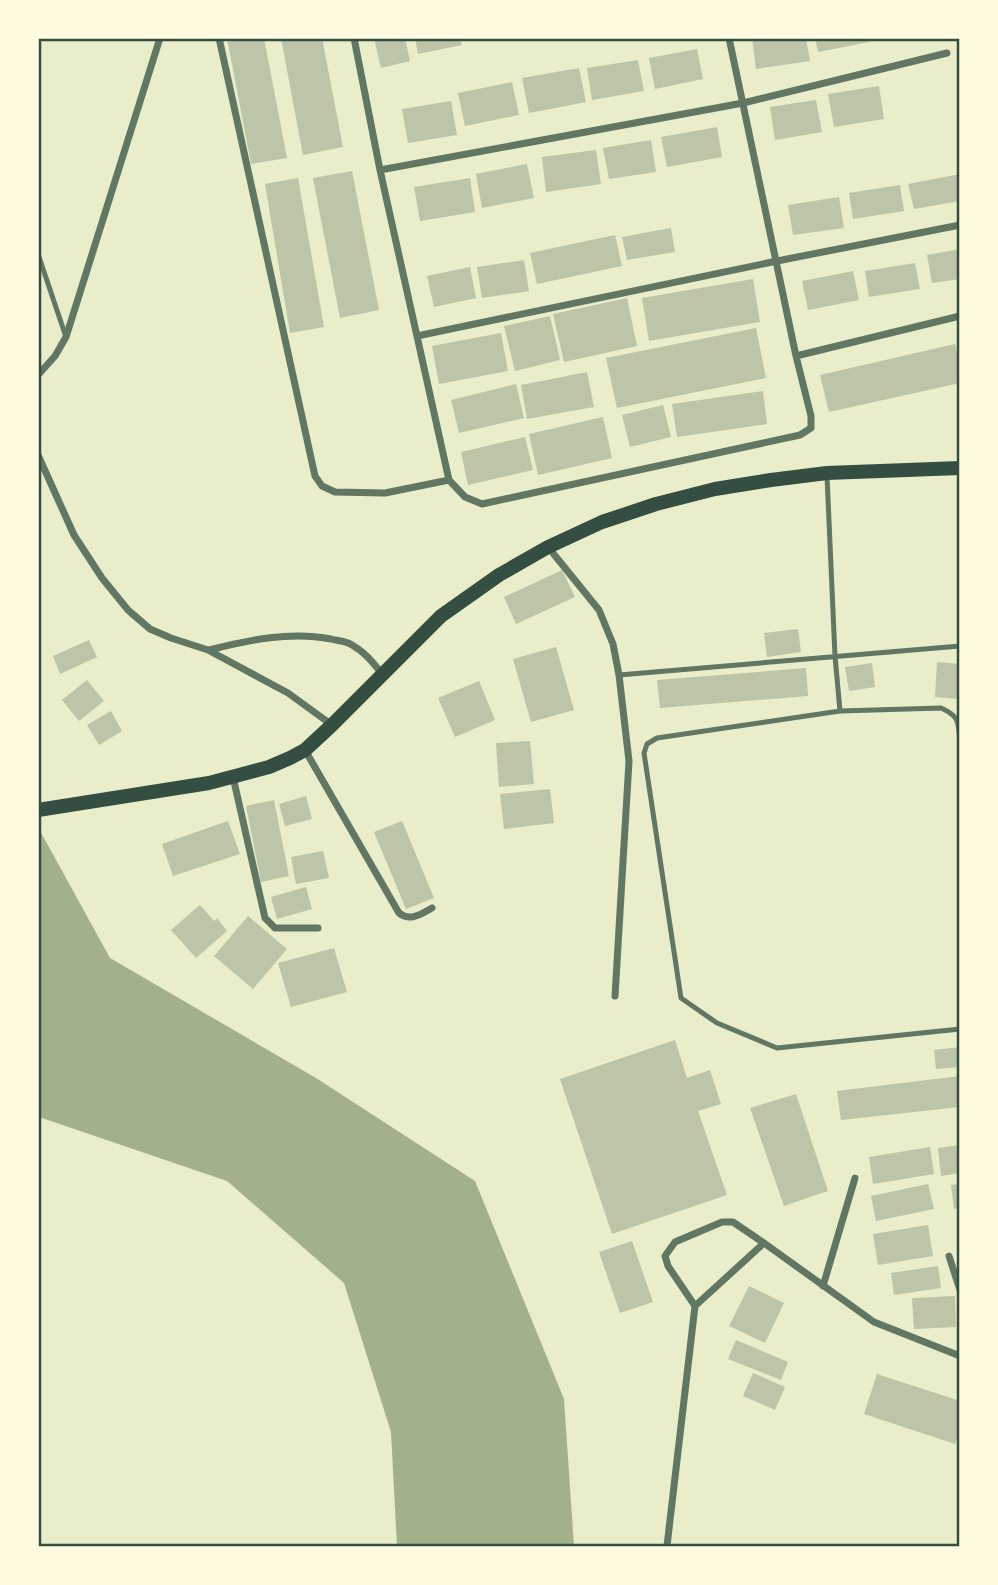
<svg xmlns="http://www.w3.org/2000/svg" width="998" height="1585" font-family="'DM Sans',sans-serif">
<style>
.water{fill:#a3b18a}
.building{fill:#bcc5a7}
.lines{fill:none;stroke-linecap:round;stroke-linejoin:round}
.service{stroke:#617663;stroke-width:5}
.minor{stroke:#617663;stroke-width:7}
.secondary{stroke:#344e41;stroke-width:14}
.neatline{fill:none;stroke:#344e41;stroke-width:2.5}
</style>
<rect width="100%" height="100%" fill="#e9edc9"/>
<!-- water -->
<path class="water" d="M39 829 110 958 316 1078 475 1181 564 1399 574 1546H397L391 1432 344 1283 227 1181 39 1117Z"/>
<!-- building -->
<path class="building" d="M227 38H264L287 158 251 164Z
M281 38H322L343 147 303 155Z
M374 38H405L410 61 381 68Z
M415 38H460L462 45 418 54Z
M752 38H806L810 61 756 69Z
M815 38H869V42L818 52Z
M697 49 703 79 655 89 649 58Z
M638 60 644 91 592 100 587 68Z
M579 68 586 102 529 113 522 78Z
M512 82 519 115 465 126 458 93Z
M879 86 884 119 834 127 828 94Z
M816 100 822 132 775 140 770 107Z
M451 101 457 135 408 143 402 109Z
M717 127 722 157 667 167 661 137Z
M651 140 656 172 609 179 603 148Z
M596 150 601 184 546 192 542 157Z
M527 164 534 198 482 208 476 174Z
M352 171 379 310 340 318 313 178Z
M960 174V201L914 209 908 184Z
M298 178 324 327 290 333 265 184Z
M470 178 475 212 420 221 414 187Z
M900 185 904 211 853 219 849 193Z
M839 197 844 228 793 235 788 205Z
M671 228 675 252 627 260 622 237Z
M615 235 622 266 537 284 530 253Z
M960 249V279L932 283 927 255Z
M524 260 529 291 482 298 477 267Z
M915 263 920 289 869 297 865 271Z
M470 267 476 298 434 307 427 276Z
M853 271 859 300 808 310 802 281Z
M753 279 760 322 649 341 642 298Z
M627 298 637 346 564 362 553 314Z
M550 316 560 360 515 371 504 326Z
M756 328 766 378 617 408 606 358Z
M501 333 508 371 439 384 432 346Z
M955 344 960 362V383L829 412 820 375Z
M587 372 594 407 527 419 521 385Z
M516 384 524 418 459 433 451 400Z
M763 391 767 424 677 437 672 404Z
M663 405 671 437 630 447 622 415Z
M603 417 612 458 538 475 529 434Z
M525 437 533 470 468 485 461 452Z
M562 570 575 597 516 624 504 597Z
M798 629 801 652 767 657 764 633Z
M89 640 97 657 60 674 53 656Z
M556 647 574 710 531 722 513 659Z
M937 662 960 664V699L935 697Z
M872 663 875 687 849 691 845 667Z
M806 668 808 696 660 708 657 680Z
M87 680 104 701 79 721 62 700Z
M479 681 495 720 455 737 438 698Z
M111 711 122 731 99 745 87 725Z
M530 741 534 784 499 787 496 743Z
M550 789 554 823 504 829 500 794Z
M306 796 312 819 285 826 279 804Z
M274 800 289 876 261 882 246 806Z
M228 821 240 854 173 876 162 844Z
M402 821 434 898 406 909 374 832Z
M323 851 329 878 296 884 291 857Z
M306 887 312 909 277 919 271 897Z
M200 905 214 921 217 918 227 931 196 958 171 930Z
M248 916 287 949 253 989 214 956Z
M334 948 347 992 291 1007 278 963Z
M675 1040 687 1078 710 1070 721 1104 698 1111 727 1195 612 1234 560 1079Z
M960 1047V1067L936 1069 934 1050Z
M960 1076V1107L841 1120 837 1091Z
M796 1094 828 1191 784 1206 750 1108Z
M960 1145V1173L941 1176 938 1148Z
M930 1147 934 1174 873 1184 869 1157Z
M928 1184 934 1209 876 1221 871 1196Z
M960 1184V1208L954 1209 951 1185Z
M928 1225 933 1256 878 1265 873 1234Z
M632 1241 653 1302 620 1313 599 1252Z
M938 1266 941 1288 894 1295 891 1273Z
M749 1286 784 1303 765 1343 729 1326Z
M955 1296 956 1327 914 1329 912 1298Z
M736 1340 788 1362 781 1380 728 1359Z
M753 1373 785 1387 775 1410 743 1396Z
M877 1374 960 1401V1432L955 1444 864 1414Z"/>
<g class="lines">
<!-- service -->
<path class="service" d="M38 254 66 337
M827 476 835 656 840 711 941 708C961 717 958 723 960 743
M619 675 960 646
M840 711 657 738 647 744 644 753 681 998 717 1023 777 1048 960 1029"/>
<!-- minor -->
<path class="minor" d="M219 38 315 476 322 486 335 492 385 493 449 480 380 170 354 38
M380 170 743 103 947 53
M417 336 777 261 960 225
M796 356 960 316
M38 375 55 356 66 337 160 38
M38 455 74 535 102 578 128 610 150 629 171 638 208 650 288 693 332 725
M449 480 465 497 482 504 800 435 811 428V416L796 356 729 38
M548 547 599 610 613 644 619 675 629 761 615 996
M209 650C249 640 290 631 331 639 338 641 346 641 352 645 365 652 374 664 383 675
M305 750 399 913C410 922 421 914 432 908
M233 777 265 918 275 928H318
M949 1256 960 1290
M823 1286 855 1178
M695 1306 668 1266 665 1256 675 1242 722 1222H733L764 1243
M667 1546 695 1306 764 1243 874 1322 960 1356"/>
<!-- secondary -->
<path class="secondary" d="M38 810 209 783 269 767 290 758 305 750 332 725 441 616 499 575 548 547 602 522 656 504 715 489 771 480 827 473 960 468"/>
</g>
<!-- border -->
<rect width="998" height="1585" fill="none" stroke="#fefae0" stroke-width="80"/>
<rect x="40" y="40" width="918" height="1505" class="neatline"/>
</svg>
